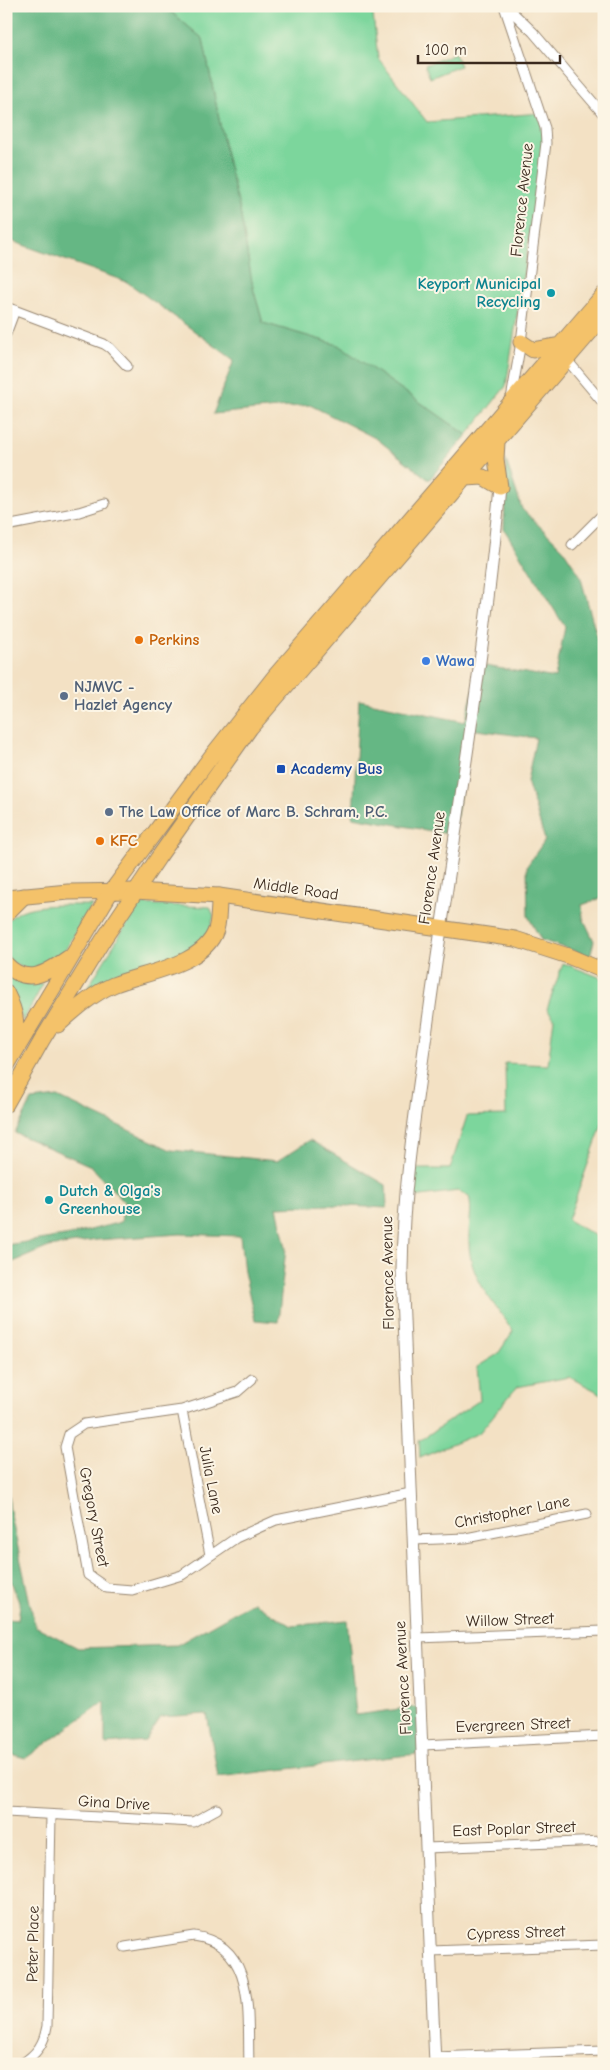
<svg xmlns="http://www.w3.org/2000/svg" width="610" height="2070" font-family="'Comic Neue',sans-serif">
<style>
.green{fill:#7cd69c;stroke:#5c805d}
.forest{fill:#65b784;stroke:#507051}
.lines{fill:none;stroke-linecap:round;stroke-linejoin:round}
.minor-casing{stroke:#978671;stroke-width:11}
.tertiary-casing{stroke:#978671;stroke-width:13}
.primary-casing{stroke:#978671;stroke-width:17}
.trunk-casing{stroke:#978671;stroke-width:17}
.minor{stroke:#fff;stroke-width:9}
.tertiary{stroke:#fff;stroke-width:11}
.primary{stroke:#f4c26a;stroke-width:15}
.trunk{stroke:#f4c26a;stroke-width:15}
.culture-dot{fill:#0f9aa8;stroke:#fcf5e5;stroke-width:2}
.food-dot{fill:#e8710a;stroke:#fcf5e5;stroke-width:2}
.shop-dot{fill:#3f7fe0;stroke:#fcf5e5;stroke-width:2}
.service-dot{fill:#5c6f8a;stroke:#fcf5e5;stroke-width:2}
.transit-dot{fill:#1a4fb4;stroke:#fcf5e5;stroke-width:2}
.labels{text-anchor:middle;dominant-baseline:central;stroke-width:4;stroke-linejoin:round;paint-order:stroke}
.street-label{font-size:16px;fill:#3b2a1e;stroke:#fcf5e5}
.culture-label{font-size:16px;font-weight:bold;fill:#0d838f;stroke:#fcf5e5;text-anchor:end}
.food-label{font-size:16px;font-weight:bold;fill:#c56008;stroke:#fcf5e5;text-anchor:start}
.shop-label{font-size:16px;font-weight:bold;fill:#366cbe;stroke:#fcf5e5;text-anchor:start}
.service-label{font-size:16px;font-weight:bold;fill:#4e5e75;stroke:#fcf5e5;text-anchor:start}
.transit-label{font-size:16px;font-weight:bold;fill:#164399;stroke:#fcf5e5;text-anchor:start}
</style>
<rect width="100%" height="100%" fill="#fcf5e5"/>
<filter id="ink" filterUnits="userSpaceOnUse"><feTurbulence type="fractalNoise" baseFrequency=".02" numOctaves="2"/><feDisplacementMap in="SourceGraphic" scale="10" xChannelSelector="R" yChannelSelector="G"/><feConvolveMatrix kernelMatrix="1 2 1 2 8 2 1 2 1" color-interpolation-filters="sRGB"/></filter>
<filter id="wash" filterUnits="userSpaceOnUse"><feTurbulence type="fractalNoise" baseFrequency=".0096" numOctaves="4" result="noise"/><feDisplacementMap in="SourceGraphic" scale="20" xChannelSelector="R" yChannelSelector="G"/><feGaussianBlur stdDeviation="1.12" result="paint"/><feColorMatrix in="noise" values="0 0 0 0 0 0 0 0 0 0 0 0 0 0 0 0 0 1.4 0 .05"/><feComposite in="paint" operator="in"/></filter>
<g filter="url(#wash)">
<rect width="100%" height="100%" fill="#f3e1c4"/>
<!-- green -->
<path class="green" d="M164 6H372L378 58 427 122 541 113 546 131 506 386 467 435 338 345 263 323 253 288 240 211 227 159 203 39Z
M455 53 460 66 430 78 425 65Z
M139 904 210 907 214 916 211 927 200 948 84 994Z
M92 905 63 954 36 972C1 961 6 959 6 924 18 900 69 906 92 905Z
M563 963 604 979V1119L568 1220 604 1241V1395L569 1377 517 1387 479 1433 420 1458 419 1441 480 1400 477 1367 498 1354 513 1331C494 1302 469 1279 469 1242 468 1226 473 1211 469 1196L458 1191 414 1197 415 1169H450L467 1116 506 1115 505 1063 548 1065 554 1018 547 1009Z
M6 973 24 983 43 984 23 1021C19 1007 6 987 6 973Z"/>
<!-- forest -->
<path class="forest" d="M6 6H164L203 39 227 159 240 211 253 288 263 323 338 345 467 435 429 480 377 439 310 405 213 414 234 360 127 282 6 239Z
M506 460 522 509 563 549 580 575 600 648 604 689V897L582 905 583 918 594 941 590 956 541 940 528 916 527 866 545 840 527 781 536 738 470 729 454 835 353 817 359 700 465 722 480 665 555 678 565 627 504 529Z
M58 1097 171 1150 277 1161 310 1140 386 1185 387 1208 329 1205 277 1207 286 1248 278 1322 255 1320 244 1272 240 1236 180 1234 97 1240 49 1247 6 1265V1245L71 1235 121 1222 124 1202 91 1166 15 1133 32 1100Z
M6 1478 10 1511 35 1626 78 1648 177 1645 253 1602 292 1626 347 1620 356 1715 423 1706 426 1753 218 1777 207 1714 161 1717 145 1741 105 1744V1701L26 1758 6 1753V1619L18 1620 20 1605 11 1581 6 1551Z"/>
</g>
<g filter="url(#ink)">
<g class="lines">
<defs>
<path id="minor" d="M504 6 545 128 546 143 521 342 511 399
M506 6 533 32 604 115
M6 307 104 344 110 348 127 366
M6 334 15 310
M567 360 604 404
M6 526 79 512 104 504
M572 545 604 513
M252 1379 237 1392 182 1410 84 1424 69 1434 65 1447 88 1575 107 1588 132 1590 182 1575 236 1538 276 1520 411 1493
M182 1410 210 1555
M413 1540 466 1538 587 1514
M418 1638 604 1631
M423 1745 604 1736
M6 1812 193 1822 217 1809
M426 1848 604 1841
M125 1947 194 1936C257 1945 247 2016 249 2064
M430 1951 604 1945
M435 2057 604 2051
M21 2064C37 2054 44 2044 47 2026L51 1815"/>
<path id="tertiary" d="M435 2064 402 1270C403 1181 418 1095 430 1006 454 834 484 661 500 487"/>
<path id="primary" d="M6 898 68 892 135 891 219 896 515 939 568 956 604 971"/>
<path id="trunk" d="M521 342 533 350 560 345
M497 442 496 459 500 487
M466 478 483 477 500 487
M6 914 24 896
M6 964C27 987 48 972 68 958
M6 992C18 1016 17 1024 13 1050
M58 1025C75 1010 92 994 113 985 145 972 203 966 216 930 219 920 219 907 219 896
M6 1067 110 893 210 758 275 676 604 294
M6 1104 42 1040 103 940 158 858 250 728 604 316"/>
</defs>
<!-- minor casing -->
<use href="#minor" class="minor-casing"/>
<!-- tertiary casing -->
<use href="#tertiary" class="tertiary-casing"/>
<!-- primary casing -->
<use href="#primary" class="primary-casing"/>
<!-- trunk casing -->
<use href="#trunk" class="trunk-casing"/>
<!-- minor -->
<use href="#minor" class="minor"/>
<!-- tertiary -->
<use href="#tertiary" class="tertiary"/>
<!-- primary -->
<use href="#primary" class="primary"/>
<!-- trunk -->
<use href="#trunk" class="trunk"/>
</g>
</g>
<!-- markers -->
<g class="culture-dot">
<circle cx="551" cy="293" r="5"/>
<circle cx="49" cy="1200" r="5"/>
</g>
<g class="food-dot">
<circle cx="139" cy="640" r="5"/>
<circle cx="100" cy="841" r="5"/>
</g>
<circle class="shop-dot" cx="426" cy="661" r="5"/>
<g class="service-dot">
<circle cx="64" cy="696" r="5"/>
<circle cx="109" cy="812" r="5"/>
</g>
<rect class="transit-dot" x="276" y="764" width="10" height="10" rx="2.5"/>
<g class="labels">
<!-- street labels -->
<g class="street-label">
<text transform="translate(522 200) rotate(-84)">Florence Avenue</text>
<text transform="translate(432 868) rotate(-82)">Florence Avenue</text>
<text transform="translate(296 889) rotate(8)">Middle Road</text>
<text transform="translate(388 1273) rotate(-91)">Florence Avenue</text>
<text transform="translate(211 1480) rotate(79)">Julia Lane</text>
<text transform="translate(512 1512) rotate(-11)">Christopher Lane</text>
<text transform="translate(94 1517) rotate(79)">Gregory Street</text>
<text transform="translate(510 1620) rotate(-2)">Willow Street</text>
<text transform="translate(403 1678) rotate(-93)">Florence Avenue</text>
<text transform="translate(513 1725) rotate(-2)">Evergreen Street</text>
<text transform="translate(114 1803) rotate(3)">Gina Drive</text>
<text transform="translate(514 1829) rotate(-2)">East Poplar Street</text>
<text transform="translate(516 1933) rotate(-2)">Cypress Street</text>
<text transform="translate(33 1944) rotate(-89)">Peter Place</text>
</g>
<!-- culture labels -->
<g class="culture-label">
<text x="541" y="284">Keyport Municipal<tspan x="541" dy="18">Recycling</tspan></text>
<text x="59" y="1191" text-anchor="start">Dutch &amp; Olga's<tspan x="59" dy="18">Greenhouse</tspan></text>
</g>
<!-- food labels -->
<g class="food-label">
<text x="149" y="640">Perkins</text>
<text x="110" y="841">KFC</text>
</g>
<!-- shop labels -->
<g class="shop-label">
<text x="436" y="661">Wawa</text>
</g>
<!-- service labels -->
<g class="service-label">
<text x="74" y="687">NJMVC -<tspan x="74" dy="18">Hazlet Agency</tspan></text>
<text x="119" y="812">The Law Office of Marc B. Schram, P.C.</text>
</g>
<!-- transit labels -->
<g class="transit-label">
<text x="291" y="769">Academy Bus</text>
</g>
</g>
<!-- margin -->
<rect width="610" height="2070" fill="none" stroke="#fcf5e5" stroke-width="25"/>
<!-- scale -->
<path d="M418 55v8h142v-8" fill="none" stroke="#3b2a1e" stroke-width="2.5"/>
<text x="425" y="55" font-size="15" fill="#3b2a1e" stroke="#fcf5e5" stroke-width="4" paint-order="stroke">100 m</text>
</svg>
